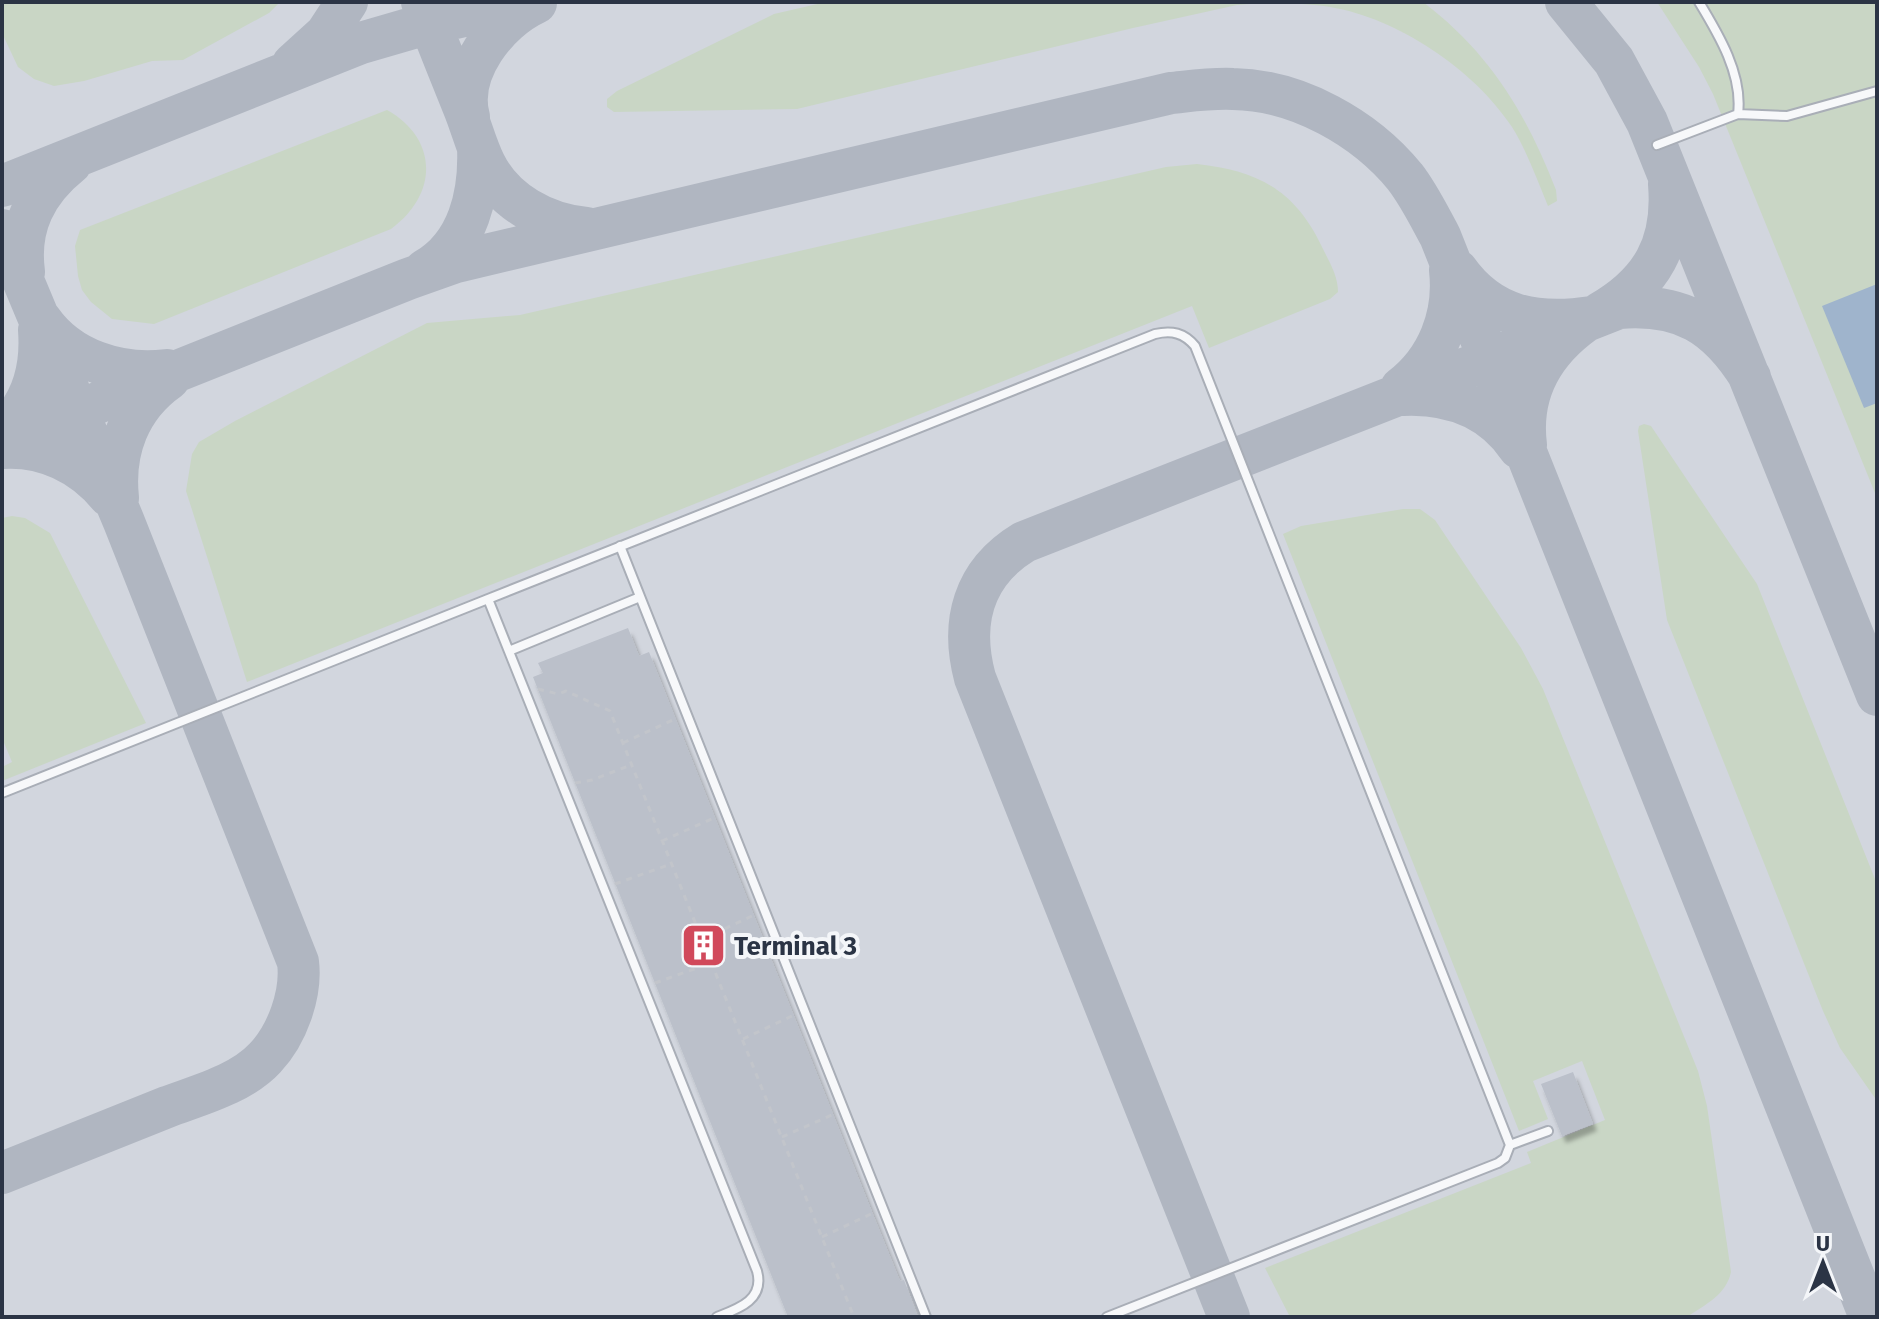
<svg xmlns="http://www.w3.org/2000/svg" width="1879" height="1319" font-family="'Fira Sans',sans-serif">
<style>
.built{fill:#d2d6de}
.green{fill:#c9d6c5}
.water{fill:#9fb4cc}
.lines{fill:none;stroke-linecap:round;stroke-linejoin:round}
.taxiway{stroke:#b0b6c1;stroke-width:42}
.building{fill:#bbc0ca;filter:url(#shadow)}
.service-casing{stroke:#a9aeb7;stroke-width:12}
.path{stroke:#c2c5cb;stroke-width:3;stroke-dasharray:6 6;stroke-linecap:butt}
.service{stroke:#f7f8fa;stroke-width:8}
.labels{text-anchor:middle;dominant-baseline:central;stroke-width:8;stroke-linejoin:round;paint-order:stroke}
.poi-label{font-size:26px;font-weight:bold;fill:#2b3445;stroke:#f4f6f9;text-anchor:start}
</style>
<defs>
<filter id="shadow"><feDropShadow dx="4" dy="7" stdDeviation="2" flood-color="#0004"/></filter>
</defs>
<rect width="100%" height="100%" fill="#e4e7ec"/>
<!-- built -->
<path class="built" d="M2 2H1877V1317H2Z"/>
<!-- green -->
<path class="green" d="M2 2H280L269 13 183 60 152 61 84 81 54 86 34 79 18 67 2 33Z
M826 2H1276L1237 5 1133 28 797 109 614 112 607 107V99L617 91 774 14Z
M1280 2H1423C1490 53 1526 113 1556 190L1557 201 1548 206C1537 180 1527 151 1512 127 1474 69 1397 18 1330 7 1313 4 1297 4 1280 2Z
M1657 2H1877V498L1713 94 1699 67Z
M387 110C439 139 438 195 391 229L154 324 112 319 91 302 82 290 78 276 75 246 80 230Z
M1197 164C1261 171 1297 192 1324 251 1331 265 1338 277 1338 292L1330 299 1209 348 1192 306 247 682 186 491 192 454 199 442 235 421 427 323 520 315 1166 167Z
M1644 424 1651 426 1757 584 1877 884V1101L1840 1048 1823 1011 1667 620 1638 431 1639 426Z
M1403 509H1420L1435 520 1521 648 1543 689 1698 1071 1707 1106 1731 1272C1726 1295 1706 1304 1687 1317H1290L1265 1268 1531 1163 1527 1152 1605 1120 1582 1061 1533 1081 1548 1119 1519 1131 1283 534 1301 526Z
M12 516 25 518 50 533 146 723 2 781V767L12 762 2 738V518Z"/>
<!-- water -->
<path class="water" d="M1877 284V403L1864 408 1822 306Z"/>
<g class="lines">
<!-- taxiway -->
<path class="taxiway" d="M422 2C435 37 449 71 463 106 471 125 476 146 485 164 504 202 545 224 586 228
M1566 2 1614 61 1647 122 1877 695
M293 64 326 34 347 2
M469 117C457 72 497 21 536 3
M2 186 361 43 416 27 525 2
M2 230 124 522 298 962C302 994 287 1035 265 1058 241 1084 199 1095 167 1107 112 1129 57 1151 2 1173
M425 270C469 245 480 193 478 147
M1457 270C1491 318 1537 325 1592 317 1546 347 1519 389 1526 445
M24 272C18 226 36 191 71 163
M1600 313C1652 283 1674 244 1669 184
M41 320C69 360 120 376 167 370
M1401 388C1438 360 1455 315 1450 270
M1403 395C1450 393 1492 408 1519 448
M2 432C32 405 42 370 39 330
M2 441 408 279 456 262 1171 93C1191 91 1212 88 1233 89 1298 90 1365 128 1405 177 1419 195 1429 216 1440 236L1870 1317
M2 448C44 445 83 464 109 496
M118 498C113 451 129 407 169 379
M1229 1317 975 678C960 622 973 573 1024 542L1619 308C1681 303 1717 324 1750 377"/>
</g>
<!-- building -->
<path class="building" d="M628 628 639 656 649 652 870 1207 900 1281 904 1280 918 1317H788L533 677 543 673 538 663Z
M1573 1072 1593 1124 1562 1136 1541 1084Z"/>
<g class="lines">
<defs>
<path id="service" d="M1699 2C1719 35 1743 75 1738 114
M1657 145 1738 114 1787 116 1877 91
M620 546 926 1317
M488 599 1155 334C1172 330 1184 333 1195 346L1510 1145
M509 651 640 597
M2 793 488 599 757 1271C765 1300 738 1309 717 1317
M1107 1317 1498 1163 1505 1158 1510 1145 1548 1131"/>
</defs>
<!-- service casing -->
<use href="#service" class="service-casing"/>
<!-- path -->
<path class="path" d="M538 689 558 694 566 691 610 711 854 1317
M623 743 677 718
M575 783 592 780 631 765
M662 841 716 817
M615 884 671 864
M703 939 754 915
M655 983 711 963
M743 1039 794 1015
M782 1137 834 1114
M822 1237 873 1213"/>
<!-- service -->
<use href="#service" class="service"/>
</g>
<!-- icons -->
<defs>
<symbol id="building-square" viewBox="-11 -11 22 22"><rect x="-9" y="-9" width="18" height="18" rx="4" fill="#d1495b" stroke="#f4f6f9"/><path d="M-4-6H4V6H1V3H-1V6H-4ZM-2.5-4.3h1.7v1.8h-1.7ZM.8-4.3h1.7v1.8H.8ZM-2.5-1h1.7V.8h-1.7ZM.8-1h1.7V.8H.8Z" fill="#fff"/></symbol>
</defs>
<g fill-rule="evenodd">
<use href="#building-square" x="678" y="920" width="51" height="51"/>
</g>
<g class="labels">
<!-- poi labels -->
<g class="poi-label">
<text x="734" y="946">Terminal 3</text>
</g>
</g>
<!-- border -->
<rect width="1879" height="1319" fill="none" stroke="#2b3445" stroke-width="8"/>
<!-- north arrow -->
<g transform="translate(1823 1263)" stroke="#f4f6f9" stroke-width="6" paint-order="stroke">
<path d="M0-6L14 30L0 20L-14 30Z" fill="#2b3445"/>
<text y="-12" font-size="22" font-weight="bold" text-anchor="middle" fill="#2b3445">U</text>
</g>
</svg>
